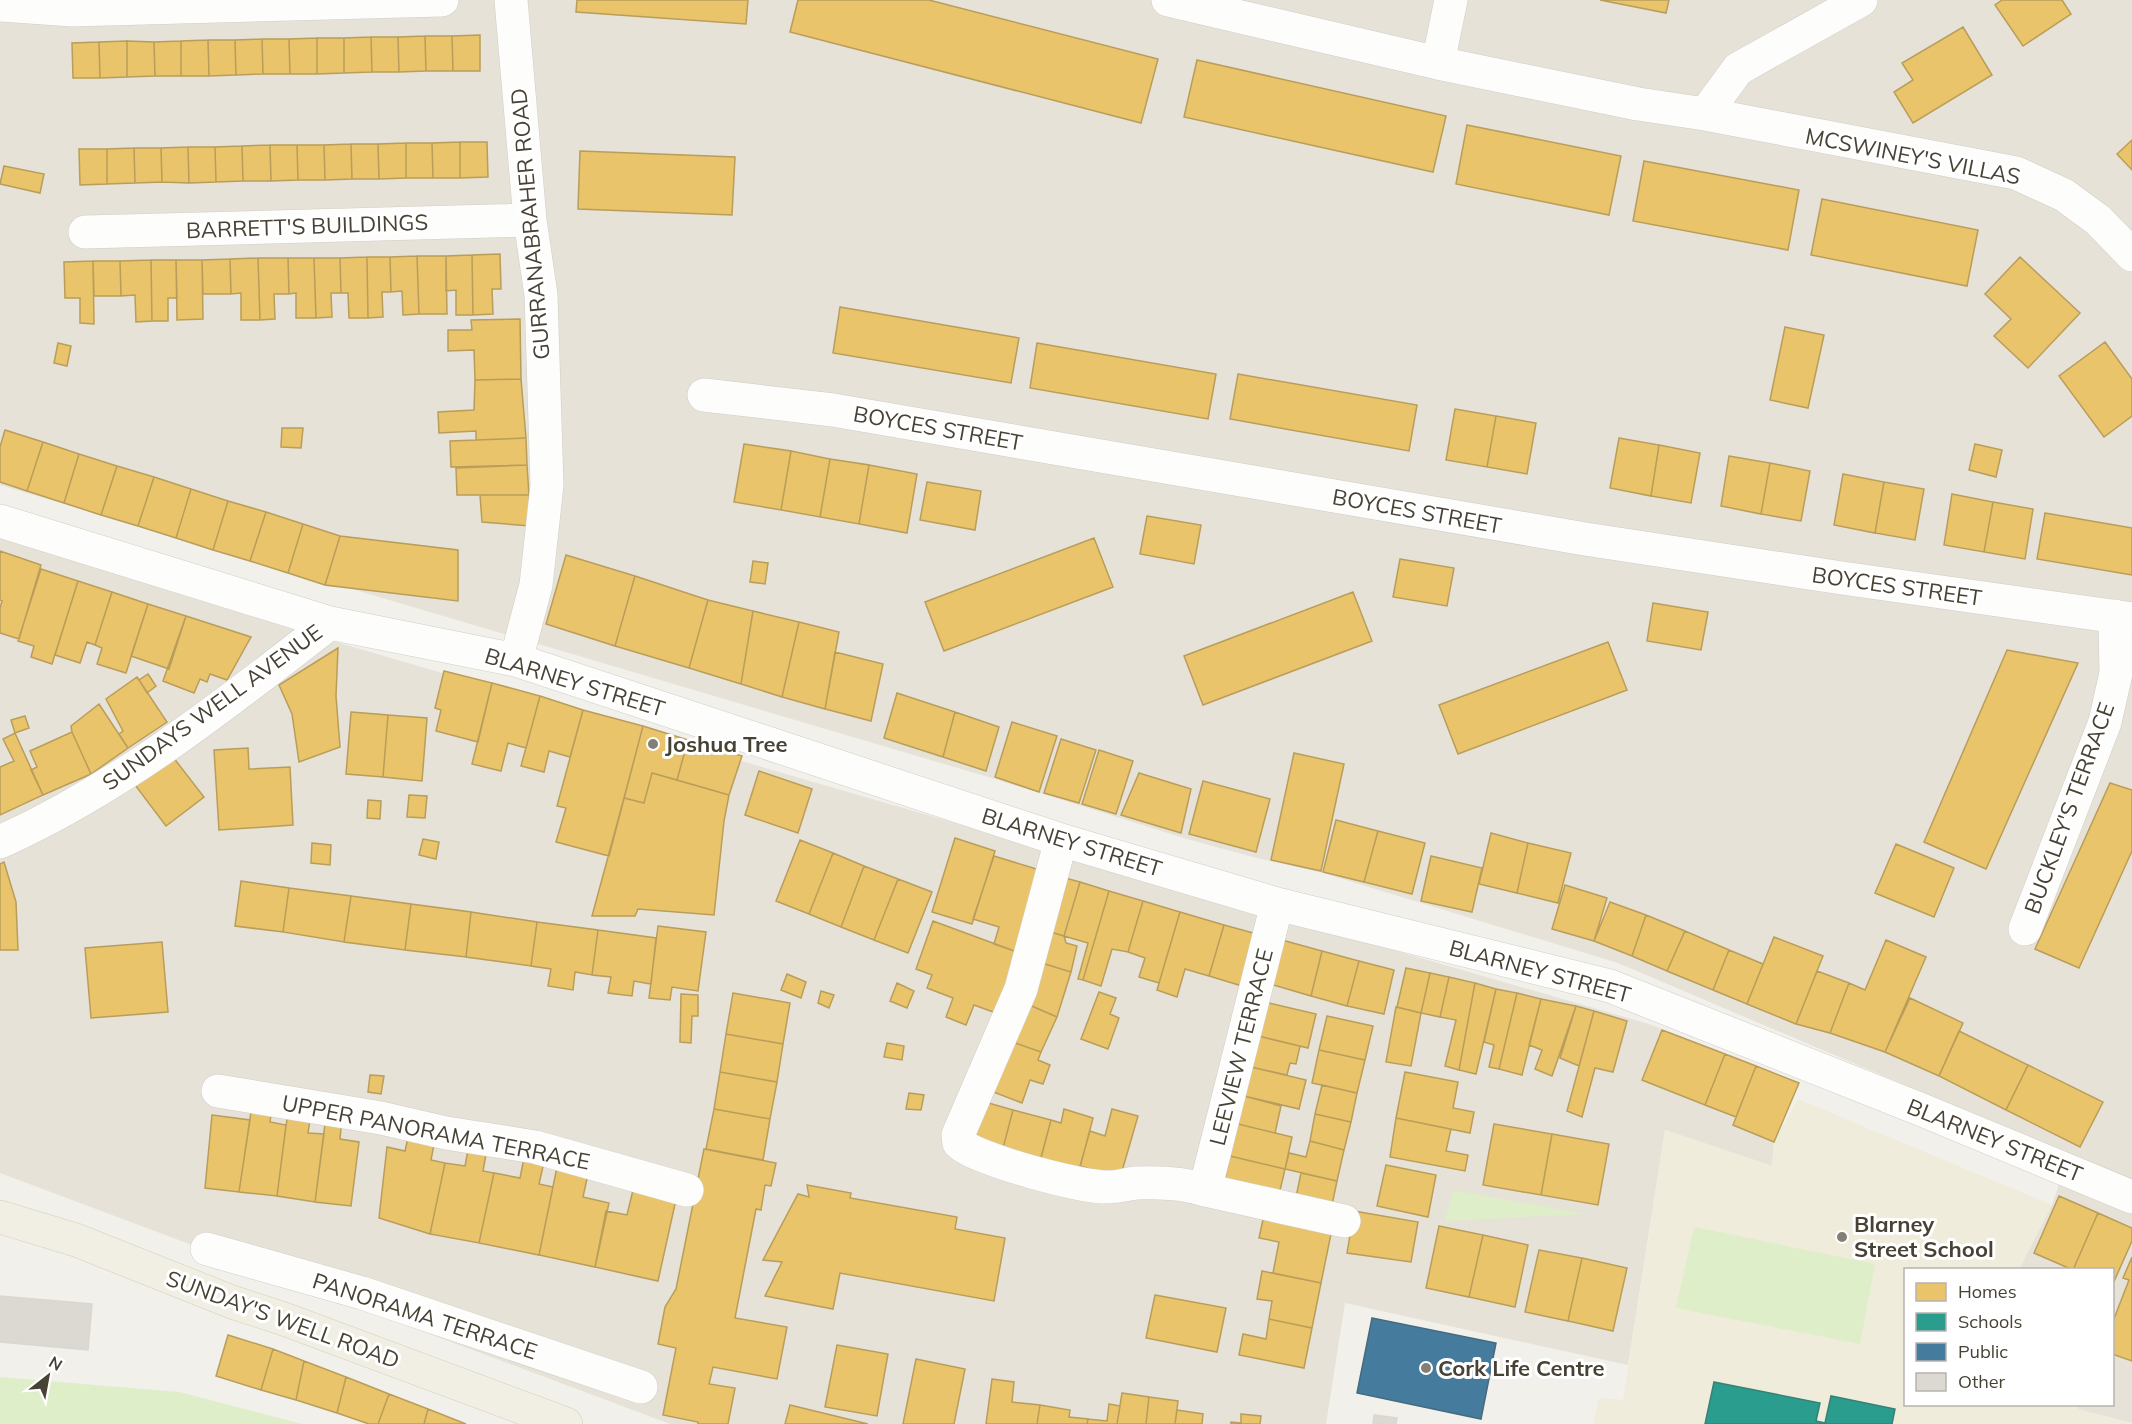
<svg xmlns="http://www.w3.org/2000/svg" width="2132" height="1424" font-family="Mulish,sans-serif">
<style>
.residential{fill:#e6e2d7}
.education{fill:#f0ecdb}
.green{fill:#ddeec8}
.homes{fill:#e9c46a;stroke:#b99d5a;stroke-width:1.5}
.schools{fill:#2a9d8f;stroke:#338274;stroke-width:1.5}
.public{fill:#457b9d;stroke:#466a7e;stroke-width:1.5}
.building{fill:#dbd9d2;stroke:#dad7d0;stroke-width:1.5}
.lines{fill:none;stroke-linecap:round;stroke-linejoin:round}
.minor-casing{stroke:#d0cdc7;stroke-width:34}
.major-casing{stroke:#d6ceb6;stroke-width:34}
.minor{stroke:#fdfdfc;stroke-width:33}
.major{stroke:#f1eee4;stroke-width:33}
.poi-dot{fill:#847f74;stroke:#fff;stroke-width:2}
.labels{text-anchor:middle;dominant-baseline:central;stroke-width:6;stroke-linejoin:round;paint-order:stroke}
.street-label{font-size:22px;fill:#484235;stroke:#fff}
.poi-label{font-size:22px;font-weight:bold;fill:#484235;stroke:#fff;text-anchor:start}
</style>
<rect width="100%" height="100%" fill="#f2f0ea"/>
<!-- residential -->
<path class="residential" d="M0 0H2132V1423L2077 1409 2079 1405 2112 1404V1270L2019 1269 2052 1205 2069 1155 1618 963 1323 873 1253 857 1187 839 995 779 0 485Z
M0 538 282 626 796 777 1649 1024 1799 1083 1774 1142 1772 1166 1665 1130 1628 1365 1345 1303 1326 1424H670L0 1173Z"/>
<!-- education -->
<path class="education" d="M1798 1099 2052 1205 2019 1269 1906 1270V1404L2079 1405 2078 1409 2132 1424H1593L1599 1398 1623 1400 1665 1130 1772 1166 1774 1142Z"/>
<!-- green -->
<path class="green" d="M1453 1190 1586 1214 1445 1221Z
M1694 1227 1875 1264 1860 1344 1676 1308Z
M0 1377 179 1392 302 1424H0Z"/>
<!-- homes -->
<path class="homes" d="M577 0H748L746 24 576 12Z
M798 0H929L1158 59 1141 123 790 32Z
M1600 0H1669L1666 13Z
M2002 0H2062L2071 14 2023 46 1995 5Z
M1963 27 1992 75 1913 123 1894 92 1913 80 1902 63Z
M480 35V71H453L452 36Z
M425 36 426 71 399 72 398 37Z
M425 36H452L453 71H426Z
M371 37 372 72 344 73V38Z
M371 37H398L399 72H372Z
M317 38V74H290L289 39Z
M317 38H344V73L317 74Z
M262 39 263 74 236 75 235 40Z
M262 39H289L290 74H263Z
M208 40 209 76H181V41Z
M208 40H235L236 75 209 76Z
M127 41 154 42 155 76 127 77Z
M127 41V77L100 78 99 42Z
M181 41V76H155L154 42Z
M99 42 100 78H73L72 43Z
M1197 60 1446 116 1433 172 1184 117Z
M1467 125 1621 156 1609 215 1456 184Z
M2132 140V170L2117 154Z
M460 142H487L488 177 460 178Z
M460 142V178H433L432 143Z
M406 143H432L433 178H406Z
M406 143V178L379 179 378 144Z
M351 144H378L379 179H352Z
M351 144 352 179 325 180 324 145Z
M270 145 271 181H243L242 146Z
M270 145H297L298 180 271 181Z
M297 145H324L325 180H298Z
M242 146 243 181 216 182 215 147Z
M188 147H215L216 182 189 183Z
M188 147 189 183 162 182 161 148Z
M134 148H161L162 182 135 183Z
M134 148 135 183 107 184V149Z
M79 149H107V184L80 185Z
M580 151 735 157 732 215 578 209Z
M1644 161 1799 190 1788 250 1633 221Z
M4 166 44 174 40 193 0 184Z
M1822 199 1978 230 1967 286 1811 255Z
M500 254 501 289H492L493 314 473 315 472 255Z
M472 255 473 315H456V290L446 291V256Z
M417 256H446L447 314H419Z
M417 256 419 314 403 315 402 291 391 292 390 257Z
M367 257H390L391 292H382L383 317 368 318Z
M367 257 368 318H349L348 293H341L340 258Z
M2020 257 2080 313 2028 368 1994 336 2011 319 1985 294Z
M258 258H288L289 294H274L275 319 260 320Z
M258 258 260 320H241V293L231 294 230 259Z
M288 258H314L316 318H296V293L289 294Z
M314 258H340L341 293H331L332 317 316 318Z
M230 259 231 294H203L202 260Z
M151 260H176L177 298H168V321H152Z
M151 260 152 321 136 322 135 295 121 296 120 261Z
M176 260H202L203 319 177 320Z
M93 261 94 324 80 323V298H65L64 262Z
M93 261H120L121 296H94Z
M840 307 1019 338 1011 383 833 353Z
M520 319 521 379 475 380 474 350 448 351V330H472L471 320Z
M1785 327 1824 335 1808 408 1770 400Z
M2105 342 2132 379V416L2104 437 2059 376Z
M58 343 71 346 67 366 54 363Z
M1037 343 1216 374 1208 419 1030 388Z
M1238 374 1417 405 1409 451 1230 419Z
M521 379 526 438 476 440V431L439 433 438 412 474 410 475 380Z
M1455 409 1496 416 1487 467 1446 460Z
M1496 416 1536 423 1527 474 1487 467Z
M282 428H303L301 448 281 447Z
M5 430 43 442 27 491 0 482V447Z
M526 438 527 465 451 467 450 441Z
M1619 438 1659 445 1651 496 1610 488Z
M43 442 79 454 64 503 27 491Z
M744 444 791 451 781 510 734 502Z
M1975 444 2002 450 1996 477 1969 470Z
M1659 445 1700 453 1691 503 1651 496Z
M791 451 830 459 820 517 781 510Z
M79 454 117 466 101 515 64 503Z
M1729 456 1770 463 1761 514 1721 506Z
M830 459 869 465 859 524 820 517Z
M1770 463 1810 471 1801 521 1761 514Z
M527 465 529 495H457L456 468Z
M869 465 917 474 907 533 859 524Z
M117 466 154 477 138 526 101 515Z
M1843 474 1884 482 1875 533 1834 525Z
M154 477 191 489 176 538 138 526Z
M927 482 981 491 975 530 920 520Z
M1884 482 1924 489 1915 540 1875 533Z
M191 489 228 501 213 550 176 538Z
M1952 494 1993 502 1984 552 1944 545Z
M480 495H529L530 526 482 522Z
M228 501 266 512 250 561 213 550Z
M1993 502 2033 509 2025 559 1984 552Z
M266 512 303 524 288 573 250 561Z
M2045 513 2132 528V575L2037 559Z
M1147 516 1201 525 1194 564 1140 554Z
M303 524 340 536 325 585 288 573Z
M340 536 458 550V601L325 585Z
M1094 538 1113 587 944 651 925 602Z
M0 551 41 565 19 639 0 633V608L2 601 0 600Z
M566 555 635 576 615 646 546 624Z
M1400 559 1454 568 1447 606 1393 597Z
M753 561 768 563 765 584 750 582Z
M41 569 78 581 52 664 31 657 34 646 18 641Z
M635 576 708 600 689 668 615 646Z
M78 581 112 592 95 645 87 642 80 663 55 655Z
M112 592 148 604 126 673 97 664 102 648 95 645Z
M1353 592 1372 641 1203 705 1184 656Z
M708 600 753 611 741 684 689 668Z
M1653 603 1708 612 1701 650 1647 641Z
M148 604 186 616 169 669 131 656Z
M753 611 799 622 782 697 741 684Z
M186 616 251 637 227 680 210 674 207 682 200 679 194 693 163 681Z
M799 622 839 632 825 709 782 697Z
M1608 642 1627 690 1458 754 1439 705Z
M338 648 336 696 340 747 299 762 292 714 279 685Z
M2007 650 2078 663 1986 869 1924 842Z
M835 652 883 664 871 721 825 709Z
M444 671 492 683 478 742 436 731 441 710 435 708Z
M148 674 156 686 147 693 139 680Z
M137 677 167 722 128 748 119 734 123 731 106 699Z
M492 683 540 696 526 748 508 743 501 771 472 764Z
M897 693 955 712 943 757 884 738Z
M540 696 583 710 570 757 549 751 544 772 521 766Z
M99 704 128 748 91 774 72 732 71 726Z
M583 710 643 726 609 856 556 842 566 808 557 806Z
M351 712 388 715 383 777 346 774Z
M955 712 999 727 986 771 943 757Z
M388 715 427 718 422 781 383 777Z
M25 716 29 728 15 733 11 720Z
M1012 722 1057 736 1039 792 995 777Z
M643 726 688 740 677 780 652 773 644 803 624 798Z
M72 732 91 774 43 795 31 770 37 767 30 751Z
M15 733 43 795 0 815V767L14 761 3 739Z
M1061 739 1096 750 1079 803 1044 793Z
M688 740 742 756 729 795 677 780Z
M248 748 249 769 290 767 293 825 219 830 214 750Z
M1099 750 1133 761 1116 814 1082 804Z
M1294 753 1344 764 1321 871 1271 860Z
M173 757 204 797 166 826 135 785Z
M759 771 812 789 798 833 745 815Z
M652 773 729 795 724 821 714 915 638 909 635 916H592L624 798 644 803Z
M1139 773 1191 789 1181 833 1121 815Z
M1203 781 1270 799 1256 852 1189 834Z
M2110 783 2132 790V851L2079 968 2035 949Z
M409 795 427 796 425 818 407 817Z
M368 800 381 801 380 819 367 818Z
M1336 820 1378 831 1364 882 1323 872Z
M1378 831 1425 843 1412 894 1364 882Z
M1491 833 1528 843 1517 893 1479 884Z
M955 838 995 851 972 924 932 912Z
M423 839 439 842 436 859 419 855Z
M800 840 833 853 809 914 776 901Z
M312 843 331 845 330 865 311 863Z
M1528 843 1571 853 1558 903 1517 893Z
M1896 844 1954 868 1934 917 1875 893Z
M833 853 864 866 841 927 809 914Z
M994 856 1043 871 1017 952 994 944 999 927 973 919Z
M1431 856 1482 868 1472 912 1421 901Z
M4 862 16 902 18 950H0V864Z
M864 866 898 879 874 940 841 927Z
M1058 876 1080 882 1064 936 1041 929Z
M898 879 932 892 908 953 874 940Z
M241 881 289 888 283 932 235 926Z
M1080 882 1109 891 1083 980 1078 979 1088 943 1064 936Z
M1565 885 1607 898 1594 941 1552 929Z
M289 888 351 896 344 942 283 932Z
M1109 891 1143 901 1128 952 1112 949 1101 986 1083 980Z
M351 896 411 904 405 950 344 942Z
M1143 901 1180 912 1159 983 1139 977 1145 958 1128 952Z
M1610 902 1646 915 1632 956 1594 941Z
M411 904 471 912 466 957 405 950Z
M471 912 537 922 531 966 466 957Z
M1180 912 1224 925 1209 976 1185 969 1177 997 1157 990Z
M1646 915 1685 931 1667 971 1632 956Z
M933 921 1017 952 996 1013 974 1005 966 1025 946 1017 953 998 927 988 932 975 916 969Z
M537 922 598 930 592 975 575 972 573 990 548 986 551 969 531 966Z
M1224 925 1257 934 1242 986 1209 976Z
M658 926 706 932 698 991 672 987 670 1000 649 998Z
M1041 929 1064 936 1066 943 1077 946 1071 972 1032 960Z
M598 930 656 938 651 984 634 981 632 996 608 993 611 977 592 975Z
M1685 931 1729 950 1713 990 1667 971Z
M1774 937 1823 956 1796 1024 1747 1004Z
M1282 940 1322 951 1311 996 1270 984Z
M1886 940 1926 957 1885 1052 1830 1033 1849 983 1865 990Z
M162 942 168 1012 91 1018 85 948Z
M1729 950 1763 964 1747 1004 1713 990Z
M1322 951 1359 961 1347 1006 1311 996Z
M1032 960 1071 972 1057 1017 1020 1001Z
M1359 961 1394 970 1384 1014 1347 1006Z
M1406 968 1430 973 1421 1013 1397 1007Z
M1817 971 1849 983 1830 1033 1796 1024Z
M1430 973 1449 977 1440 1017 1421 1013Z
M787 974 806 982 801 998 781 990Z
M1449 977 1475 983 1459 1070 1445 1066 1456 1020 1440 1017Z
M897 983 914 991 907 1008 890 1001Z
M1475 983 1496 989 1476 1074 1459 1070Z
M1496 989 1517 993 1499 1069 1489 1067 1494 1045 1484 1042Z
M821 991 834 995 829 1008 818 1003Z
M1099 992 1116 998 1110 1014 1119 1018 1108 1049 1081 1039Z
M733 993 790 1003 783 1044 726 1034Z
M1517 993 1541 999 1522 1075 1499 1069Z
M681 994 698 995V1016H692L691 1043 680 1042Z
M1910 998 1963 1023 1939 1076 1885 1052Z
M1541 999 1576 1006 1552 1076 1535 1069 1542 1050 1529 1045Z
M1020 1001 1057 1017 1041 1052 1004 1039Z
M1265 1002 1316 1014 1308 1048 1258 1036Z
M1576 1006 1594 1011 1579 1066 1560 1058Z
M1396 1007 1421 1013 1411 1066 1386 1062Z
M1594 1011 1627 1021 1613 1072 1595 1068 1582 1117 1567 1111Z
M1327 1016 1373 1026 1365 1060 1319 1050Z
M1662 1030 1725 1054 1705 1105 1642 1080Z
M1959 1031 2028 1065 2006 1110 1939 1076Z
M726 1034 783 1044 777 1082 720 1072Z
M1258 1036 1300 1046 1296 1064 1290 1063 1287 1075 1251 1067Z
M1004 1039 1041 1052 1038 1060 1050 1065 1043 1084 1030 1080 1022 1103 986 1089Z
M887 1043 904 1046 902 1060 884 1057Z
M1319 1050 1365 1060 1357 1093 1312 1083Z
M1725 1054 1756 1066 1736 1117 1705 1105Z
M2028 1065 2103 1102 2080 1147 2006 1110Z
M1756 1066 1799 1083 1774 1142 1733 1125Z
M1251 1067 1306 1080 1299 1109 1244 1096Z
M720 1072 777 1082 770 1119 714 1109Z
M1405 1072 1458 1082 1453 1108 1474 1112 1470 1133 1396 1118Z
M370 1075 384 1076 381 1094 368 1092Z
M1322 1085 1357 1093 1351 1122 1315 1114Z
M909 1093 924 1095 921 1110 906 1109Z
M1244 1096 1281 1106 1275 1133 1238 1124Z
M978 1100 1013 1110 1003 1148 968 1138Z
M252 1105 272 1108 270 1122 286 1125 277 1196 239 1192Z
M714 1109 770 1119 763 1160 706 1149Z
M1064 1109 1093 1118 1079 1171 1040 1161 1051 1120 1061 1123Z
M1112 1109 1138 1116 1120 1178 1080 1166 1090 1131 1105 1136Z
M1013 1110 1051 1120 1041 1158 1003 1148Z
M288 1111 311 1114 308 1133 324 1134 315 1202 277 1196Z
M1315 1114 1351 1122 1344 1150 1310 1141Z
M212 1115 250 1120 239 1192 205 1188Z
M326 1116 342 1118 340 1139 359 1142 351 1206 315 1202Z
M1396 1118 1451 1129 1446 1151 1468 1155 1465 1171 1390 1157Z
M1238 1124 1292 1137 1285 1169 1230 1156Z
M1494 1124 1552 1134 1541 1195 1483 1185Z
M409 1133 435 1139 431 1160 445 1163 430 1234 379 1218 387 1147 405 1151Z
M1552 1134 1609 1144 1598 1205 1541 1195Z
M1310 1141 1344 1150 1337 1181 1285 1169 1289 1153 1306 1157Z
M704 1149 776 1163 771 1186 765 1185 761 1210 756 1209 735 1318 787 1327 777 1379 713 1367 709 1384 735 1388 728 1424H698V1422L663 1415 676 1348 658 1344 665 1307 676 1289Z
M468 1150 486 1154 483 1171 494 1173 479 1243 430 1234 445 1163 465 1166Z
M1230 1156 1285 1169 1278 1199 1223 1187Z
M524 1158 544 1162 539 1184 553 1187 539 1255 479 1243 494 1173 520 1178Z
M1386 1165 1436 1175 1428 1217 1377 1206Z
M557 1167 588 1174 583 1197 609 1203 595 1267 539 1255Z
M1301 1173 1337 1181 1331 1210 1295 1202Z
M807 1185 851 1193 850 1198 957 1217 955 1229 1005 1238 994 1301 840 1273 833 1309 765 1296 782 1262 763 1260 798 1194 809 1197Z
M634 1186 677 1195 658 1281 595 1267 606 1211 627 1215Z
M2059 1196 2098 1213 2073 1270 2034 1253Z
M1354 1211 1418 1222 1411 1262 1347 1253Z
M2098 1213 2132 1228V1241L2112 1286V1270H2073Z
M1264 1215 1332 1229 1321 1283 1273 1273 1279 1242 1259 1238Z
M1439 1226 1483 1235 1469 1297 1426 1288Z
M1483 1235 1528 1245 1515 1307 1469 1297Z
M1539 1250 1582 1258 1568 1321 1525 1312Z
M2132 1257V1361L2112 1354V1324L2129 1280 2123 1278Z
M1582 1258 1627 1268 1613 1331 1568 1321Z
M1262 1271 1321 1283 1312 1328 1269 1319 1272 1301 1257 1299Z
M1155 1295 1226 1308 1217 1352 1146 1338Z
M1269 1319 1312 1328 1304 1368 1239 1355 1243 1334 1266 1339Z
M228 1335 273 1349 261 1390 216 1376Z
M837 1345 888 1354 877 1416 825 1407Z
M273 1349 304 1361 296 1400 261 1390Z
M916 1359 965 1369 954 1424H903Z
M304 1361 346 1377 337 1413 296 1400Z
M346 1377 389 1394 378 1424H369L337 1413Z
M992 1379 1014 1382 1012 1402 1040 1405 1037 1424H986Z
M1122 1393 1149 1397 1146 1424H1117Z
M389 1394 428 1409 424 1424H378Z
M1149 1397 1178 1401 1175 1424H1146Z
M1109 1404 1120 1406 1117 1424H1087L1088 1419 1107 1421Z
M790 1405 868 1424H785Z
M1040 1405 1070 1410 1069 1417 1088 1419 1087 1424H1037Z
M428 1409 466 1424H424Z
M1177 1410 1203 1414 1202 1424H1175Z
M1241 1414 1261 1416 1260 1424H1231V1422L1241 1423Z"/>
<!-- schools -->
<path class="schools" d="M1714 1382 1820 1403 1816 1421 1825 1423 1831 1396 1895 1409 1892 1424H1705Z"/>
<!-- public -->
<path class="public" d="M1372 1318 1496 1343 1481 1419 1357 1393Z"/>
<!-- building -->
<path class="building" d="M0 1296 92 1304 88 1350 0 1342Z
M1374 1415 1397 1418 1396 1424H1373Z"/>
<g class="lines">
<defs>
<path id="minor" d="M511 0 530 220 541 295 547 485 536 585 516 660
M1168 0 1438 63 1638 104 1705 114 2016 173 2064 195 2098 220 2132 255
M0 5 72 10 442 0
M1438 63 1451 0
M1705 114 1738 69 1861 0
M85 232 530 220
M704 395 833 410 1585 539 1842 578 2132 619
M0 521 330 623 516 660 1061 840 1277 904 1610 986 1922 1110 2132 1197
M1061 840 1021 989 958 1135 959 1143C977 1160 1083 1188 1109 1187 1118 1187 1127 1184 1136 1183 1159 1182 1184 1183 1205 1190L1344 1221
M0 842C120 788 226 704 330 623
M2025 929 2105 722 2116 673 2115 616
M218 1091 381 1118 446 1133 535 1147 687 1190
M1205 1190 1277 904
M207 1249 362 1293 641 1387"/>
<path id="major" d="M0 1217 76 1240 232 1302 284 1319 566 1424"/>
</defs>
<!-- minor casing -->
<use href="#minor" class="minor-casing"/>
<!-- major casing -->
<use href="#major" class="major-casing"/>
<!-- minor -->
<use href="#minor" class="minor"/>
<!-- major -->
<use href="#major" class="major"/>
</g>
<!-- markers -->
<g class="poi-dot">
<circle cx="653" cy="744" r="6"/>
<circle cx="1842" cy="1237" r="6"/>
<circle cx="1426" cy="1368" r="6"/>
</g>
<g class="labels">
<!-- street labels -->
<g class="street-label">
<text transform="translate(1913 156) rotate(11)">MCSWINEY'S VILLAS</text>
<text transform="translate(530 224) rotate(-95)">GURRANABRAHER ROAD</text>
<text transform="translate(307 226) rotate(-2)">BARRETT'S BUILDINGS</text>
<text transform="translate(938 428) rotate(10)">BOYCES STREET</text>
<text transform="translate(1417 511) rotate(10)">BOYCES STREET</text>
<text transform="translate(1897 586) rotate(8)">BOYCES STREET</text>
<text transform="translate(575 682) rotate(17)">BLARNEY STREET</text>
<text transform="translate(212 707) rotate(-36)">SUNDAYS WELL AVENUE</text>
<text transform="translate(2069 808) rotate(-70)">BUCKLEY'S TERRACE</text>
<text transform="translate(1072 842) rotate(17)">BLARNEY STREET</text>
<text transform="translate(1540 971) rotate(15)">BLARNEY STREET</text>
<text transform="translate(1241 1047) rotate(-76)">LEEVIEW TERRACE</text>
<text transform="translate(436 1132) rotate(11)">UPPER PANORAMA TERRACE</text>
<text transform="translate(1995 1140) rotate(22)">BLARNEY STREET</text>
<text transform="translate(425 1316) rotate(18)">PANORAMA TERRACE</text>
<text transform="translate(283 1319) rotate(20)">SUNDAY'S WELL ROAD</text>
</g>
<!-- poi labels -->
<g class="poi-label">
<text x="665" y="744">Joshua Tree</text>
<text x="1854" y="1224">Blarney<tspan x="1854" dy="25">Street School</tspan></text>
<text x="1438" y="1368">Cork Life Centre</text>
</g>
</g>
<!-- legend -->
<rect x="1904" y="1268" width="210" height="138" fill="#ffffff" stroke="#b6b3ae" stroke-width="1.5"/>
<rect x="1916" y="1283" width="30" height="18" fill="#e9c46a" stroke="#b6b3ae" stroke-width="1.5"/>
<text x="1958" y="1298" font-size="18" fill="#484235">Homes</text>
<rect x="1916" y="1313" width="30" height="18" fill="#2a9d8f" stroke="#b6b3ae" stroke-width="1.5"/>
<text x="1958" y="1328" font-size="18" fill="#484235">Schools</text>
<rect x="1916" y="1343" width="30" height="18" fill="#457b9d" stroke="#b6b3ae" stroke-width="1.5"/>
<text x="1958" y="1358" font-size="18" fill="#484235">Public</text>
<rect x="1916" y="1373" width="30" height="18" fill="#dbd9d2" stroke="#b6b3ae" stroke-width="1.5"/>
<text x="1958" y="1388" font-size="18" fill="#484235">Other</text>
<!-- north arrow -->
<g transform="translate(48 1376) rotate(31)" stroke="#ffffff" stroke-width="4.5" paint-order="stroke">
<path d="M0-4.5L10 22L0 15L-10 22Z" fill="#484235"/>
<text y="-9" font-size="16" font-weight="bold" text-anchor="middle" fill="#484235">N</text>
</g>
</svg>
